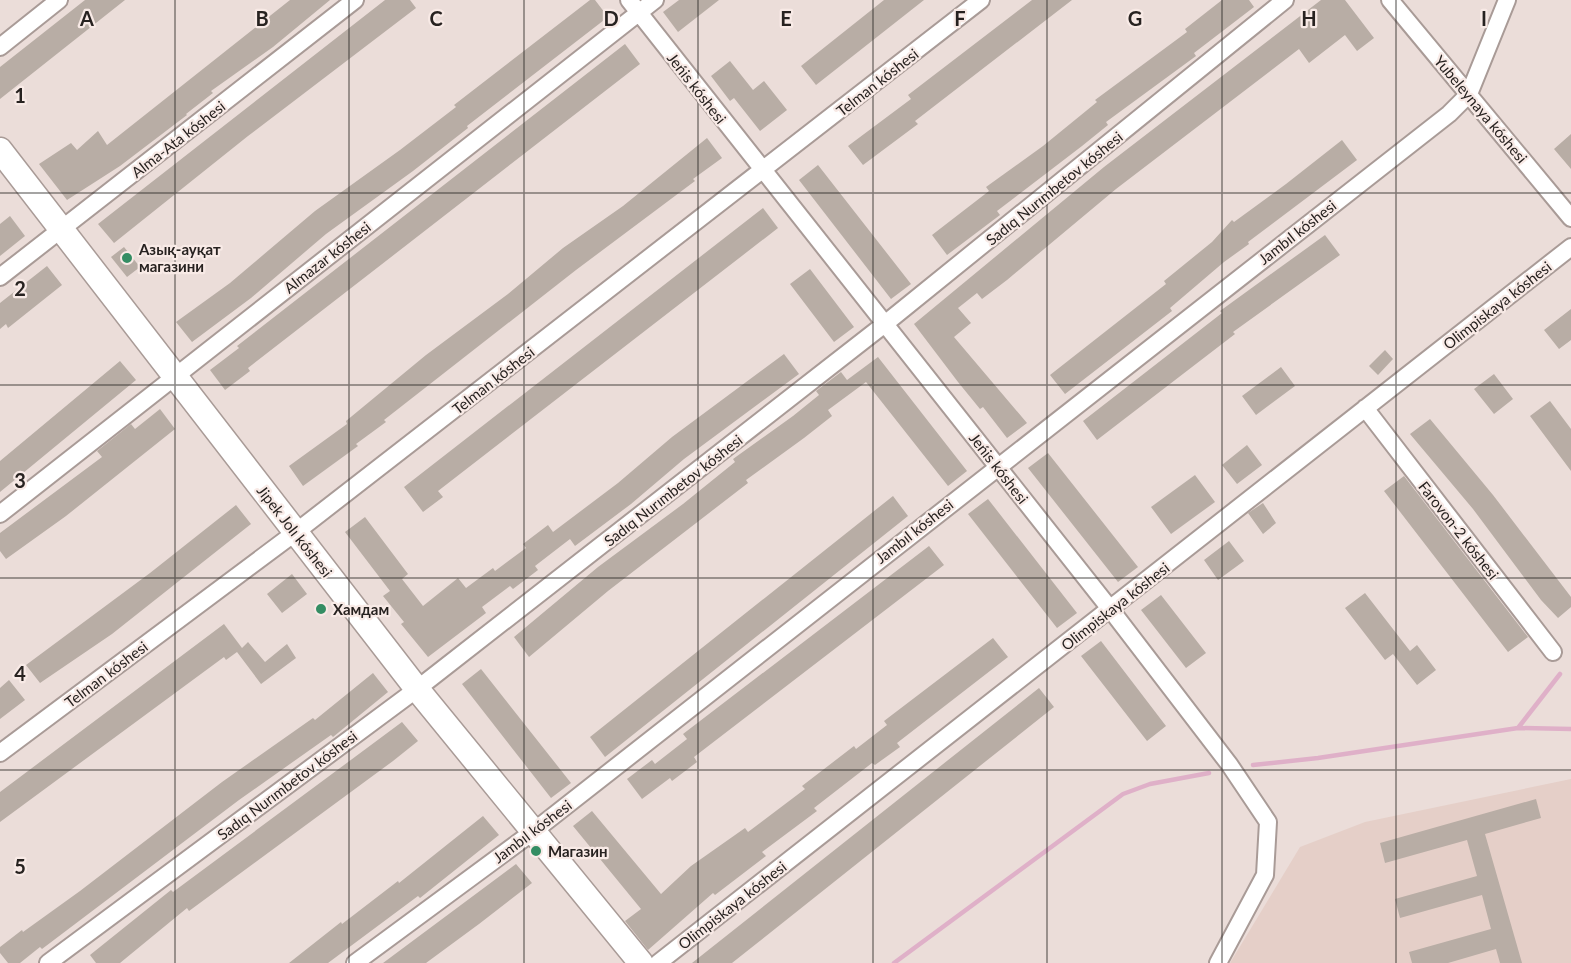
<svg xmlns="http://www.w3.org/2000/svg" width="1571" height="963" font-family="Lato,sans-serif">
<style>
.built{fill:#e5cfc8}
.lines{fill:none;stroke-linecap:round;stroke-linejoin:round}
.stream{stroke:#dfb0c8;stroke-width:4.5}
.building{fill:#b8ada5}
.street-casing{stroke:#a99b97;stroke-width:20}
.secondary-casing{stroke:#a99b97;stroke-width:27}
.street{stroke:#fff;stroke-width:16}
.secondary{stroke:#fff;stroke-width:24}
.grid{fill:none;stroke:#272220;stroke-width:1.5;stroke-opacity:0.55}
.poi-dot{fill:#348d63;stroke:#f8eae6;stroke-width:2}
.labels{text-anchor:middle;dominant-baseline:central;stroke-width:4.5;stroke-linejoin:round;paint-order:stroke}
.street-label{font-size:15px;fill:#272220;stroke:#f8eae6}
.poi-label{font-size:15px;font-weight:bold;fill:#272220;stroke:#f8eae6;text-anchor:start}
.grid-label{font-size:20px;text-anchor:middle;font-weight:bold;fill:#272220;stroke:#f8eae6;stroke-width:4.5;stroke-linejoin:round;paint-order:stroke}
</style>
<rect width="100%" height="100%" fill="#ebddd9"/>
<!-- built -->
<path class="built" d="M1571 779V963H1230L1300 847 1365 822Z"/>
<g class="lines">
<!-- stream -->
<path class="stream" d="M1518 728 1571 729
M1253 765 1318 758 1518 728 1560 674
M894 963 1123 794 1150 784 1209 773"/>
</g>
<!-- building -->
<path class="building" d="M85 0H125L0 99V67Z
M290 0H330L273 47 211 91 213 93 186 114 187 115 120 166 67 200 39 164 71 143 77 150 98 131 107 145Z
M385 0H410L416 8 248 136 114 243 98 224Z
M590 0H595L608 17 467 126 468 128 413 171 326 234 251 298 192 342 176 322 230 283 315 211 400 150 456 107 454 105Z
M679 0H719L678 32 663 12Z
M884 0H924L816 85 801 66Z
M1032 0H1072L915 121 918 124 863 165 848 146 911 99 908 95Z
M1222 0H1249L1254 7 1194 53 1196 56 1106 122 1108 125 1082 146 997 211 1000 215 947 255 932 235 989 191 986 187 1043 146 1097 102 1095 100 1187 32 1185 29Z
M1321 0H1345L1374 38 1357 51 1345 35 1309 63 1299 49 1116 189 1007 280 982 299 977 293 958 308 971 323 954 337 1027 423 1007 438 983 407 980 409 958 382 914 324 1104 167Z
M625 44 640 64 248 368 250 371 225 390 210 370 239 348 237 346Z
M730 61 753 90 764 81 787 110 760 131 734 98 730 101 711 76Z
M1571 134V169L1554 149Z
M707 138 722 158 693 179 695 181 576 270 384 420 386 422 356 444 358 446 303 486 289 466 347 424 346 421 426 355 508 294 563 248 623 206Z
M1342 140 1357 160 1248 242 1249 244 1224 262 1170 308 1172 311 1065 394 1050 375 1166 284 1164 281 1212 242 1232 220 1234 222 1286 184Z
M818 165 911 284 891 299 799 180Z
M763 208 778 228 438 491 443 497 423 512 404 487Z
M10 216 25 236 0 256V224Z
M1325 235 1340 255 1233 332 1235 334 1097 440 1083 421 1222 313 1220 311Z
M124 247 140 267 127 277 111 257Z
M47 266 62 285 8 328 6 324 0 329V303Z
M810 269 854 327 834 342 790 284Z
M1571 309V340L1559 349 1544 330Z
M1385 350 1393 359 1378 375 1369 366Z
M784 354 799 374 684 459 631 504 575 546 570 539 535 566 538 570 513 589 510 586 482 607 486 613 428 657 401 624 404 622 383 596 390 591 345 532 365 517 408 574 402 579 423 606 458 578 466 588 493 568 495 571 526 548 523 544 548 525 553 532 618 483 672 437Z
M878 357 967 471 948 486 866 382 828 410 832 416 804 438 746 480 748 483 608 591 529 657 514 637 598 567 683 504 735 462 733 459 793 416 819 395 816 391 841 372 847 380Z
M120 361 136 380 0 492V461Z
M1281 367 1295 386 1256 415 1242 396Z
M1494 374 1513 399 1494 414 1474 389Z
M1550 401 1571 429V471L1530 416Z
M160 409 175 429 66 516 6 559 0 551V533L102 457 97 451 131 424 135 429Z
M1430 419 1493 495 1571 597V607L1558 618 1541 600 1473 509 1410 434Z
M1247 445 1262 465 1237 484 1222 465Z
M1048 453 1138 567 1118 582 1028 468Z
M1195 475 1215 502 1171 534 1151 507Z
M1404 476 1528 637 1508 652 1384 491Z
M893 496 908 516 605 757 590 737Z
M988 499 1077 613 1057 628 968 514Z
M1263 503 1276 523 1263 534 1248 513Z
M236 505 251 524 112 634 40 683 26 665 150 573Z
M1229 541 1244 561 1218 580 1204 560Z
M929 546 944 565 694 757 697 762 672 781 670 778 642 799 627 779 652 760 655 764 687 739 683 734Z
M292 574 307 594 282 613 267 594Z
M1365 593 1410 651 1417 645 1436 670 1417 685 1393 654 1385 660 1345 608Z
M1161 595 1206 653 1186 668 1141 610Z
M224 624 242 648 248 642 265 662 287 644 296 658 261 684 237 652 226 660 224 657 0 822V792Z
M993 638 1008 657 897 743 900 747 875 765 872 763 814 808 817 811 762 852 766 856 715 895 713 893 648 950 625 921 641 909 573 826 592 811 661 894 691 866 745 828 748 832 805 789 802 786 854 746 856 749 887 725 884 721Z
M1101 641 1166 726 1147 741 1081 656Z
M481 669 571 783 551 798 462 684Z
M373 673 388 692 333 737 331 735 239 800 42 949 40 947 20 963H8L0 953V947L22 930 23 932 80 891 222 782 313 718 315 720Z
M9 680 25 700 0 719V688Z
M1039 688 1054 707 756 944 732 963H692Z
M402 722 418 741 393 761 189 911 187 908 120 963H96L90 955 171 890 173 892Z
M1536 799 1541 818 1485 834 1522 963H1500L1496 949 1448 963H1412L1409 952 1491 929 1482 895 1400 918 1395 899 1477 876 1467 840 1385 863 1380 843Z
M483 816 499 835 420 898 418 896 328 963H289L341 922 342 924 398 881 399 883Z
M516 864 532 883 479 924 426 963H383Z"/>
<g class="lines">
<defs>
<path id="street" d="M629 0 1111 610 1229 764 1268 822 1265 875 1218 963
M1390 0 1571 218
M0 47 59 0
M0 277 355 0
M1365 408 1553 652
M0 514 655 0
M0 753 296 532 981 0
M48 963 417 689 886 323 1285 0
M355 963 534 831 1449 114 1469 94 1507 0
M658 963 1571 247"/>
<path id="secondary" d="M0 150 417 689 641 963"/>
</defs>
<!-- street casing -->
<use href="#street" class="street-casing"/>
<!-- secondary casing -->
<use href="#secondary" class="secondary-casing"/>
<!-- street -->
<use href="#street" class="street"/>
<!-- secondary -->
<use href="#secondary" class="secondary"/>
</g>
<!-- grid -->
<path class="grid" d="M175 0V963M349 0V963M524 0V963M698 0V963M873 0V963M1047 0V963M1222 0V963M1396 0V963M0 193H1571M0 385H1571M0 578H1571M0 770H1571"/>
<!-- markers -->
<g class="poi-dot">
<circle cx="127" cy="258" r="6"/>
<circle cx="321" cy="609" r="6"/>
<circle cx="536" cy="851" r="6"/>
</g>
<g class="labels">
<!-- street labels -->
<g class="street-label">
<text transform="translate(877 82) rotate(-38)">Telman kóshesi</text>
<text transform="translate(697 88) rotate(52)">Jeńis kóshesi</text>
<text transform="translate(1481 109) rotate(50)">Yubeleynaya kóshesi</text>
<text transform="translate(178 139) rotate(-38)">Alma-Ata kóshesi</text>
<text transform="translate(1054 188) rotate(-39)">Sadıq Nurımbetov kóshesi</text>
<text transform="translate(1297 232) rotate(-38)">Jambıl kóshesi</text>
<text transform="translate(327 257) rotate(-38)">Almazar kóshesi</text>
<text transform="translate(1497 305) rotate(-38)">Olimpiskaya kóshesi</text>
<text transform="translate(493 380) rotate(-38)">Telman kóshesi</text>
<text transform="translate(999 468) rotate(52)">Jeńis kóshesi</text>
<text transform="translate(673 490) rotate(-38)">Sadıq Nurımbetov kóshesi</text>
<text transform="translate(1459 530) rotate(52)">Farovon-2 kóshesi</text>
<text transform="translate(295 531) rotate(52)">Jipek Jolı kóshesi</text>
<text transform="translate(914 531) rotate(-38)">Jambıl kóshesi</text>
<text transform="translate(1115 606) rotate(-38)">Olimpiskaya kóshesi</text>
<text transform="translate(106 674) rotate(-37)">Telman kóshesi</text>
<text transform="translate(287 785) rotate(-37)">Sadıq Nurımbetov kóshesi</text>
<text transform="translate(532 831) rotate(-37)">Jambıl kóshesi</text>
<text transform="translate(732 905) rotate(-38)">Olimpiskaya kóshesi</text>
</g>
<!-- poi labels -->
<g class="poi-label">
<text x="139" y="249">Азық-ауқат<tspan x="139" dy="17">магазини</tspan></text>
<text x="333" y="609">Хамдам</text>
<text x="548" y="851">Магазин</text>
</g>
</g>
<g class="grid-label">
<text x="87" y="26">A</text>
<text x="262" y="26">B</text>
<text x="436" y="26">C</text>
<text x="611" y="26">D</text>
<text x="786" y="26">E</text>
<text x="960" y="26">F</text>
<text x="1135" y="26">G</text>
<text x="1309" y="26">H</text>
<text x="1484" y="26">I</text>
<text x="20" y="103">1</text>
<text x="20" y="296">2</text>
<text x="20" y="488">3</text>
<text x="20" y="681">4</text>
<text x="20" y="874">5</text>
</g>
</svg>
